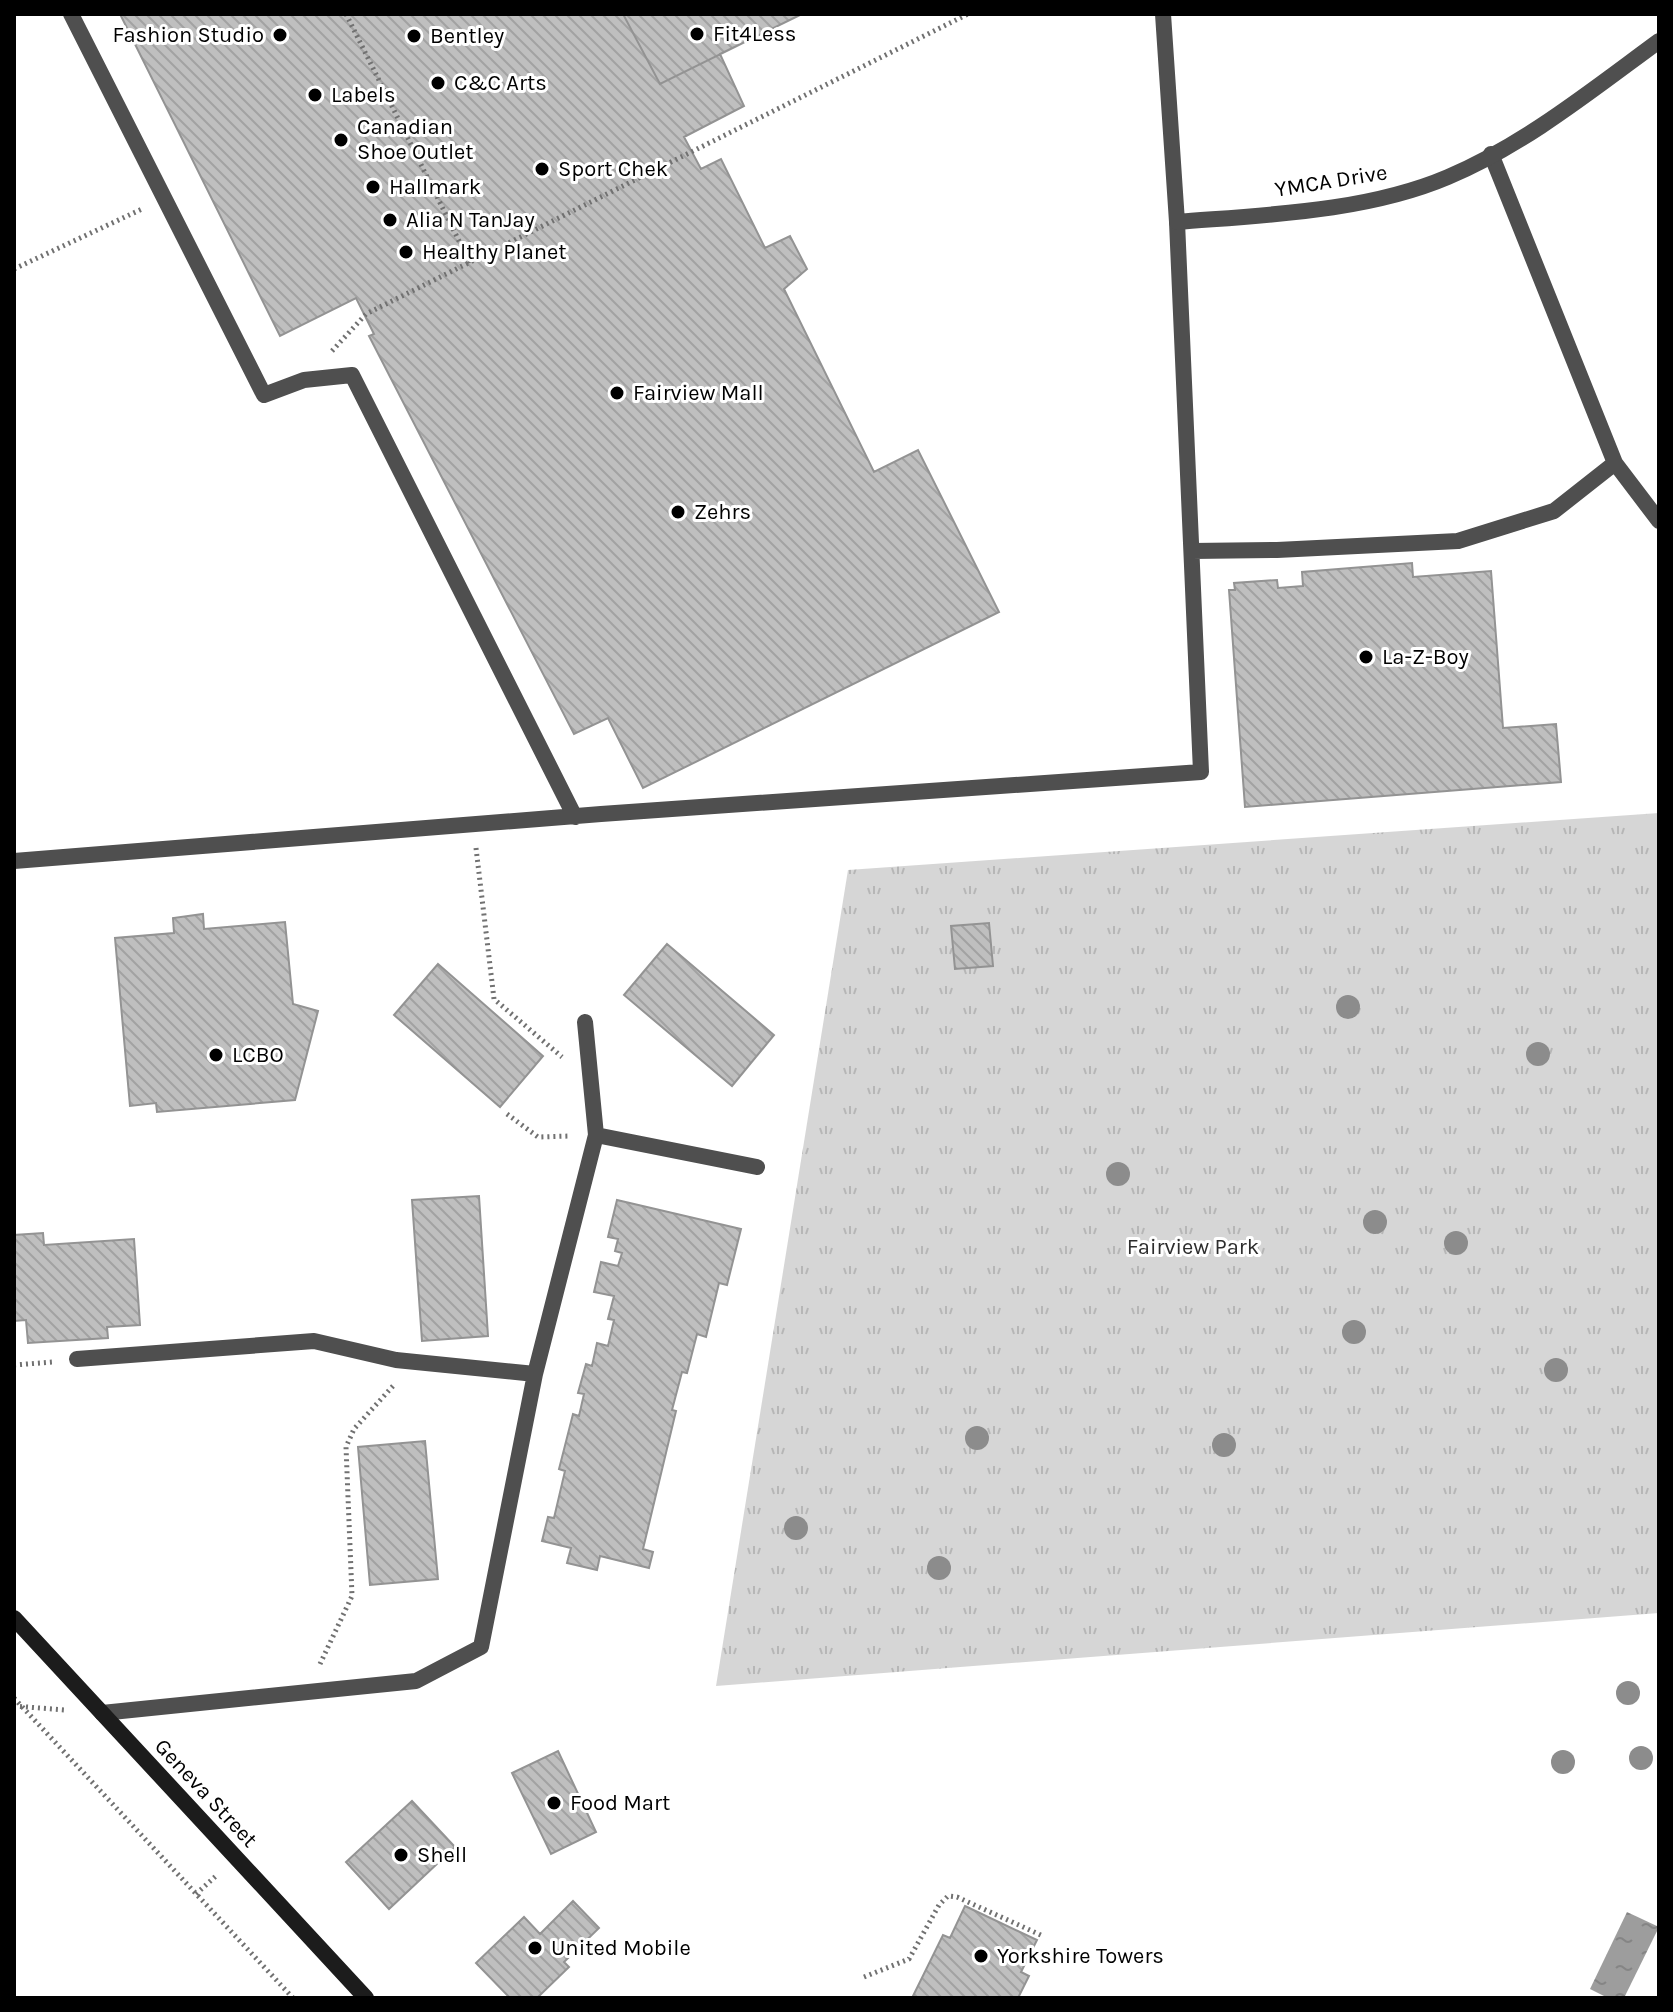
<svg xmlns="http://www.w3.org/2000/svg" width="1673" height="2012" font-family="Karla,sans-serif">
<style>
.park{fill:url(#park-tufts)}
.water{fill:url(#water-ripples)}
.building{fill:url(#building-back-hatch);stroke:#939393;stroke-width:2}
.lines{fill:none;stroke-linecap:round;stroke-linejoin:round}
.path{stroke:#717171;stroke-width:5;stroke-dasharray:2 4;stroke-linecap:butt}
.lane{stroke:#4f4f4f;stroke-width:16}
.street{stroke:#4f4f4f;stroke-width:16}
.secondary{stroke:#1c1c1c;stroke-width:16}
.tree{fill:#8c8c8c}
.poi-dot{fill:#000;stroke:#fff;stroke-width:3}
.labels{text-anchor:middle;dominant-baseline:central;stroke-width:6;stroke-linejoin:round;paint-order:stroke}
.poi-label{font-size:22px;fill:#000;stroke:#fff;text-anchor:start}
.street-label{font-size:22px;fill:#000;stroke:#fff}
.park-label{font-size:22px;fill:#2d2d2d;stroke:#fff}
</style>
<defs>
<pattern id="park-tufts" width="24" height="20" patternUnits="userSpaceOnUse" patternTransform="scale(2)"><rect width="24" height="20" fill="#d6d6d6"/><path d="M3 7l-1-3M5 7V3M7 7l1-3M15 17l-1-3M17 17v-4M19 17l1-3" fill="none" stroke="#b6b6b6"/></pattern>
<pattern id="water-ripples" width="26" height="14" patternUnits="userSpaceOnUse" patternTransform="scale(2)"><rect width="26" height="14" fill="#9d9d9d"/><path d="M2 4q2-2 4 0t4 0M15 11q2-2 4 0t4 0" fill="none" stroke="#858585"/></pattern>
<pattern id="building-back-hatch" width="6" height="6" patternUnits="userSpaceOnUse" patternTransform="scale(2)"><rect width="6" height="6" fill="#bfbfbf"/><path d="M-1 5l2 2M0 0l6 6M5-1l2 2" fill="none" stroke="#a2a2a2"/></pattern>
</defs>
<rect width="100%" height="100%" fill="#fff"/>
<!-- park -->
<path class="park" d="M1659 813V1613L716 1686 848 870Z"/>
<!-- water -->
<path class="water" d="M1627 1912 1659 1927 1624 1998H1608L1590 1989Z"/>
<!-- building -->
<path class="building" d="M120 14H802L720 54 744 106 684 137 701 169 721 159 765 248 790 236 807 269 784 289 874 472 918 450 999 612 643 788 608 718 574 734 369 336 374 334 356 298 280 336Z
M623 14H802L660 84Z
M1412 563 1413 577 1491 571 1503 728 1556 724 1561 782 1245 807 1229 590H1235L1234 583 1277 580 1278 588 1303 586 1302 572Z
M203 914 204 929 285 922 293 1004 318 1011 295 1100 157 1112 156 1103 130 1106 115 938 174 933 173 918Z
M989 923 993 966 955 969 951 926Z
M667 944 774 1035 732 1086 624 995Z
M438 964 543 1056 500 1107 394 1015Z
M479 1196 488 1336 422 1341 412 1200Z
M617 1200 741 1229 727 1285 719 1283 706 1337 697 1334 687 1373 682 1372 672 1410 676 1411 643 1549 653 1552 649 1568 600 1556 597 1570 567 1563 571 1548 542 1541 548 1517 554 1518 565 1471 559 1469 573 1414 579 1416 584 1394 578 1393 586 1364 592 1366 597 1343 608 1346 614 1320 608 1319 614 1296 594 1292 601 1262 618 1266 622 1253 615 1251 618 1239 608 1237Z
M43 1233 44 1245 134 1239 140 1325 107 1327 108 1338 28 1343 26 1320 14 1321V1235Z
M425 1441 438 1579 370 1585 358 1447Z
M558 1751 596 1832 551 1854 512 1773Z
M412 1801 455 1847 389 1909 346 1862Z
M573 1901 599 1928 564 1962 569 1967 537 1998H510L476 1963 524 1917 540 1934Z
M965 1906 1037 1940 1021 1972 1029 1976 1018 1998H912L943 1935 950 1938Z"/>
<g class="lines">
<!-- path -->
<path class="path" d="M346 14 470 263
M14 269 142 209
M332 351 366 314 968 14
M476 848 494 999 562 1057
M507 1114 538 1137 571 1136
M14 1365 53 1362
M320 1664 352 1596 346 1447 354 1429 393 1386
M14 1698 293 1998
M14 1706 65 1710
M196 1894 217 1875
M864 1977 909 1959 939 1905 948 1896 957 1897 1043 1936"/>
<!-- lane -->
<path class="lane" d="M71 14 264 395 304 380 352 375 575 817
M1491 154 1615 463 1659 521
M1192 551 1277 550 1458 541 1554 511 1615 463
M14 861 601 814 1201 772 1177 222
M585 1022 596 1135
M77 1359 314 1341 396 1360 535 1374
M102 1713 416 1681 481 1647 535 1374 596 1135 757 1167"/>
<!-- street -->
<path class="street" d="M1163 14 1177 222C1264 215 1366 212 1448 177 1524 145 1592 90 1659 41"/>
<!-- secondary -->
<path class="secondary" d="M14 1618 366 1998"/>
</g>
<!-- trees -->
<g class="tree">
<circle cx="1348" cy="1007" r="12"/>
<circle cx="1538" cy="1054" r="12"/>
<circle cx="1118" cy="1174" r="12"/>
<circle cx="1375" cy="1222" r="12"/>
<circle cx="1456" cy="1243" r="12"/>
<circle cx="1354" cy="1332" r="12"/>
<circle cx="1556" cy="1370" r="12"/>
<circle cx="977" cy="1438" r="12"/>
<circle cx="1224" cy="1445" r="12"/>
<circle cx="796" cy="1528" r="12"/>
<circle cx="939" cy="1568" r="12"/>
<circle cx="1628" cy="1693" r="12"/>
<circle cx="1641" cy="1758" r="12"/>
<circle cx="1563" cy="1762" r="12"/>
</g>
<!-- markers -->
<g class="poi-dot">
<circle cx="697" cy="34" r="8"/>
<circle cx="280" cy="35" r="8"/>
<circle cx="414" cy="36" r="8"/>
<circle cx="438" cy="83" r="8"/>
<circle cx="315" cy="95" r="8"/>
<circle cx="341" cy="140" r="8"/>
<circle cx="542" cy="169" r="8"/>
<circle cx="373" cy="187" r="8"/>
<circle cx="390" cy="220" r="8"/>
<circle cx="406" cy="252" r="8"/>
<circle cx="617" cy="393" r="8"/>
<circle cx="678" cy="512" r="8"/>
<circle cx="1366" cy="657" r="8"/>
<circle cx="216" cy="1055" r="8"/>
<circle cx="554" cy="1803" r="8"/>
<circle cx="401" cy="1855" r="8"/>
<circle cx="535" cy="1948" r="8"/>
<circle cx="981" cy="1956" r="8"/>
</g>
<g class="labels">
<!-- poi labels -->
<g class="poi-label">
<text x="713" y="34">Fit4Less</text>
<text x="264" y="35" text-anchor="end">Fashion Studio</text>
<text x="430" y="36">Bentley</text>
<text x="454" y="83">C&amp;C Arts</text>
<text x="331" y="95">Labels</text>
<text x="357" y="127">Canadian<tspan x="357" dy="25">Shoe Outlet</tspan></text>
<text x="558" y="169">Sport Chek</text>
<text x="389" y="187">Hallmark</text>
<text x="406" y="220">Alia N TanJay</text>
<text x="422" y="252">Healthy Planet</text>
<text x="633" y="393">Fairview Mall</text>
<text x="694" y="512">Zehrs</text>
<text x="1382" y="657">La-Z-Boy</text>
<text x="232" y="1055">LCBO</text>
<text x="570" y="1803">Food Mart</text>
<text x="417" y="1855">Shell</text>
<text x="551" y="1948">United Mobile</text>
<text x="997" y="1956">Yorkshire Towers</text>
</g>
<!-- street labels -->
<g class="street-label">
<text transform="translate(1331 181) rotate(-9)">YMCA Drive</text>
<text transform="translate(206 1793) rotate(47)">Geneva Street</text>
</g>
<!-- park labels -->
<g class="park-label">
<text x="1193" y="1247">Fairview Park</text>
</g>
</g>
<!-- border -->
<rect width="1673" height="2012" fill="none" stroke="#000000" stroke-width="32"/>
</svg>
